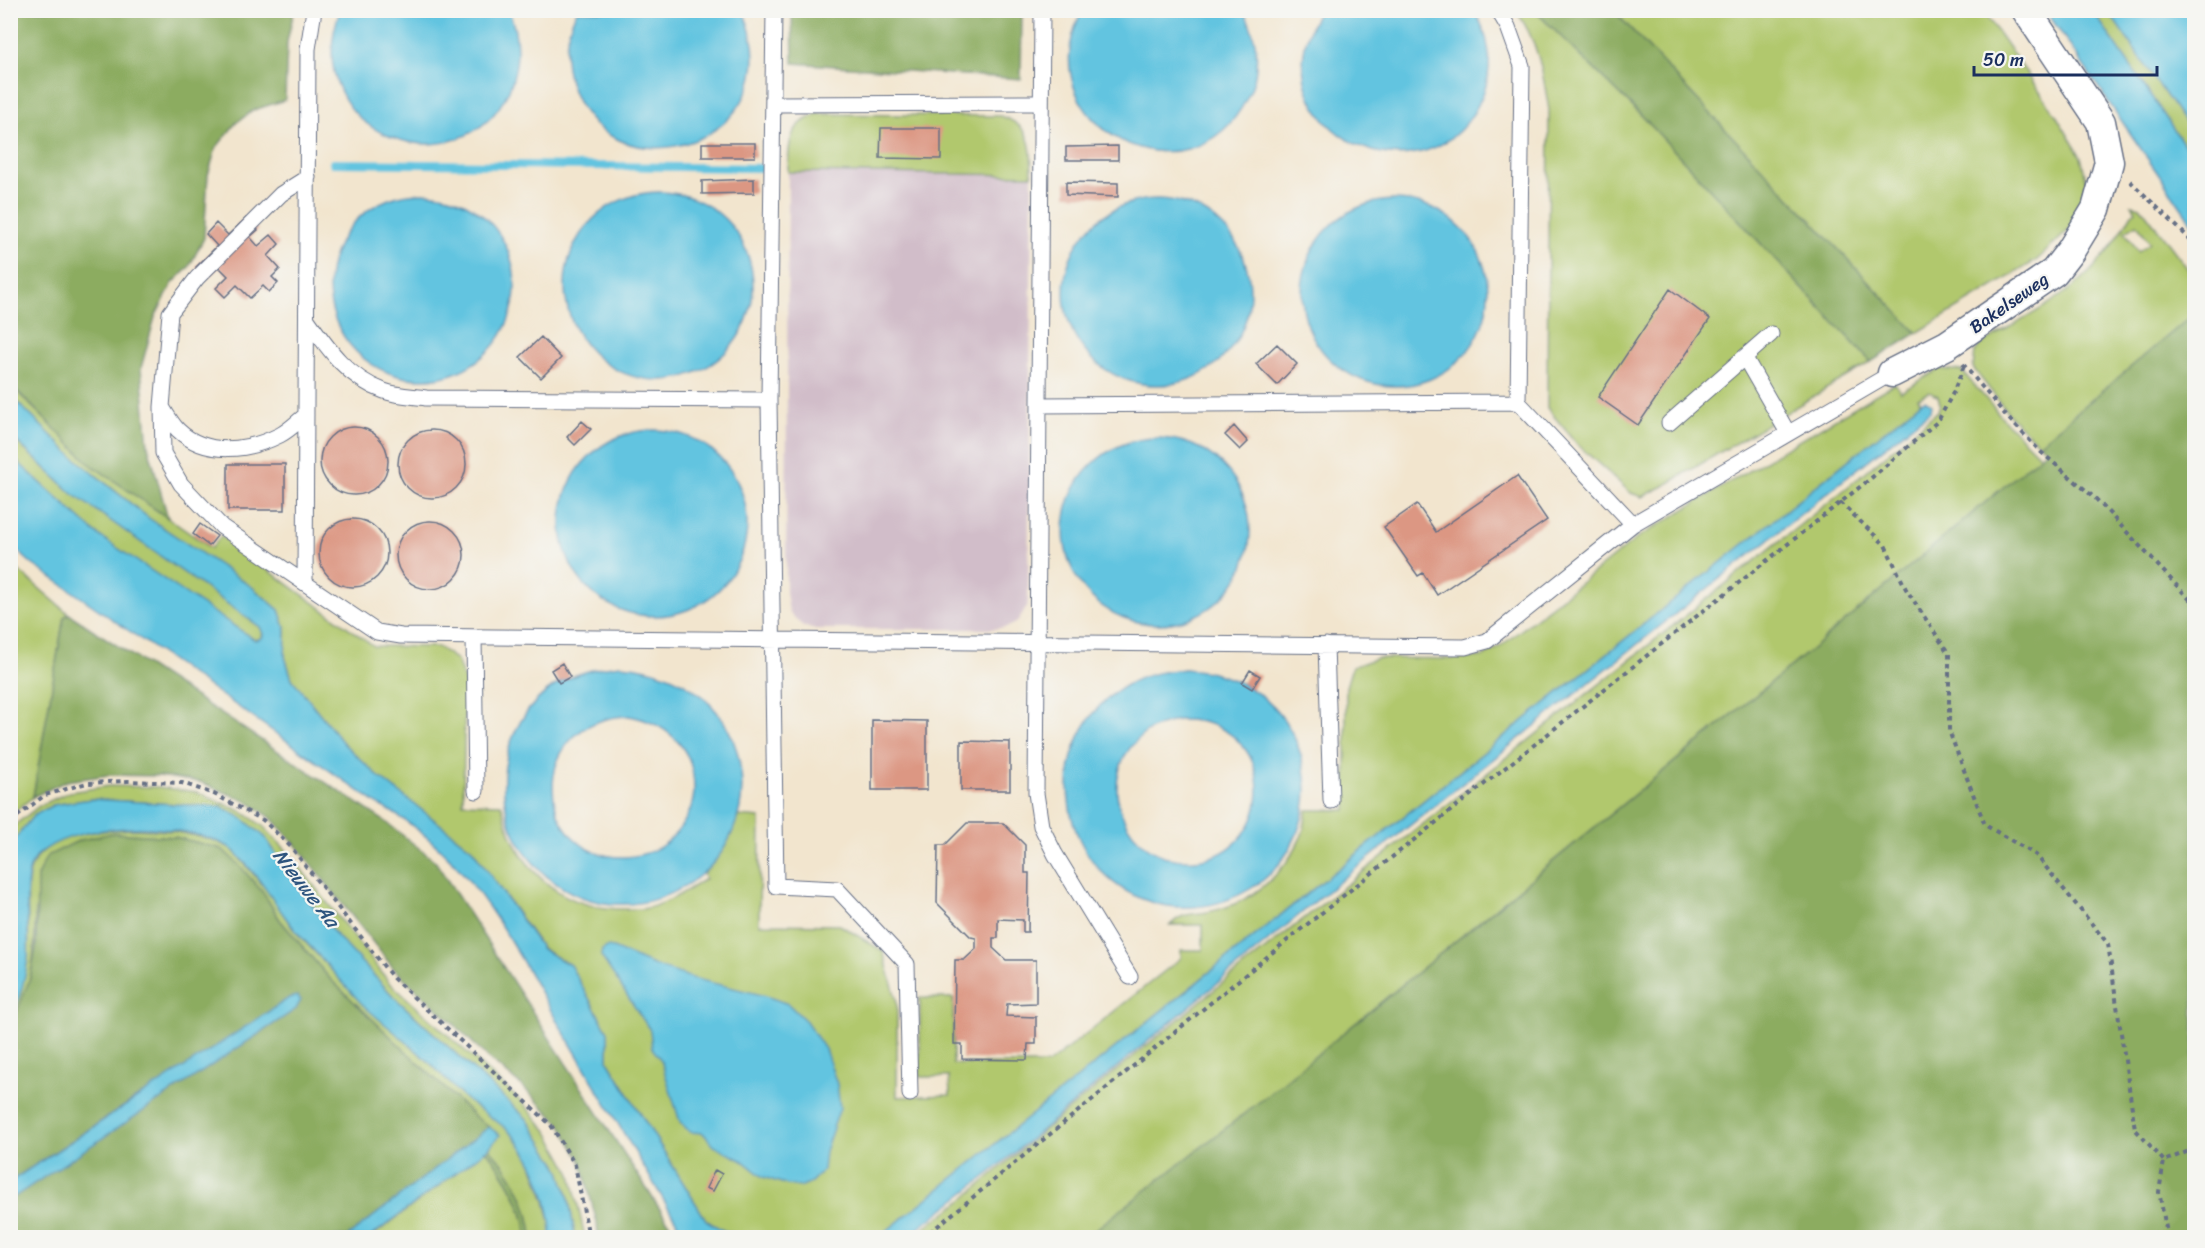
<svg xmlns="http://www.w3.org/2000/svg" width="2205" height="1248" font-family="Sriracha,sans-serif">
<style>
.industrial{fill:#d1bdc9}
.green{fill:#b1c86d;stroke:#667c66;stroke-width:1.5;fill-rule:evenodd}
.forest{fill:#8cac60;stroke:#546e5f;stroke-width:1.5}
.water{fill:#62c4e0;stroke:#3e7a9f;stroke-width:1.5;fill-rule:evenodd}
.lines{fill:none;stroke-linecap:round;stroke-linejoin:round}
.stream{stroke:#62c4e0;stroke-width:8}
.building{fill:#dc9783}
.service-casing{stroke:#666f85;stroke-width:17}
.minor-casing{stroke:#666f85;stroke-width:31}
.path{stroke:#666f85;stroke-width:4;stroke-dasharray:4.5 4.5;stroke-linecap:butt}
.service{stroke:#fff;stroke-width:15}
.minor{stroke:#fff;stroke-width:28}
.labels{text-anchor:middle;dominant-baseline:central;stroke-width:4.5;stroke-linejoin:round;paint-order:stroke}
.street-label{font-size:18px;fill:#1b2f5e;stroke:#f6f6f2}
.water-label{font-size:20px;font-style:italic;fill:#2d547e;stroke:#f6f6f2}
</style>
<rect width="100%" height="100%" fill="#f6f6f2"/>
<filter id="ink" filterUnits="userSpaceOnUse"><feTurbulence type="fractalNoise" baseFrequency=".0167" numOctaves="2"/><feDisplacementMap in="SourceGraphic" scale="12" xChannelSelector="R" yChannelSelector="G"/><feConvolveMatrix kernelMatrix="1 2 1 2 8 2 1 2 1" color-interpolation-filters="sRGB"/></filter>
<filter id="wash" filterUnits="userSpaceOnUse"><feTurbulence type="fractalNoise" baseFrequency=".008" numOctaves="4" result="noise"/><feDisplacementMap in="SourceGraphic" scale="24" xChannelSelector="R" yChannelSelector="G"/><feGaussianBlur stdDeviation="1.35" result="paint"/><feColorMatrix in="noise" values="0 0 0 0 0 0 0 0 0 0 0 0 0 0 0 0 0 1.4 0 .05"/><feComposite in="paint" operator="in"/></filter>
<g filter="url(#wash)">
<rect width="100%" height="100%" fill="#f2e5ce"/>
<!-- industrial -->
<path class="industrial" d="M788 172 1032 175 1028 598 1027 607 1016 623 1008 627 991 629H812L803 626 789 612 786 592Z"/>
<!-- green -->
<path class="green" d="M1516 11H1535L1643 117 1871 362 1662 487 1642 497 1631 493 1578 445 1547 408 1549 110C1543 74 1538 40 1516 11Z
M1614 11H1983L2056 115 2081 157 2086 179 2083 206 2072 227 2037 260 1917 333Z
M2093 11H2108L2194 136V159Z
M817 114 1001 116C1033 127 1031 146 1032 175L788 172C789 144 787 126 817 114Z
M2132 205 2141 207 2194 277V314L2039 444 2012 418 1973 368 1975 352 1979 346C2010 326 2054 304 2081 280 2102 262 2118 238 2132 214L2136 211ZM2137 224 2150 243 2138 251 2125 232Z
M1939 369 1962 371 2007 423 2040 456 1811 650 1263 1099 1086 1237H912L964 1199 1049 1126 1219 986 1844 490 1938 411 1940 404 1938 396 1929 392 1918 398 1921 402 879 1237 744 1238 722 1230 706 1220 608 1061V1032L570 965 543 949 472 849 378 776 344 744 292 679 285 657 286 630 279 610 252 587 150 519 71 455 11 396 10 385 90 464 211 548 221 536 374 646 438 647 457 660 465 682 463 803 501 804C506 818 509 835 517 848 542 889 576 909 624 909 631 909 640 910 647 908 669 903 686 891 705 879L703 874C720 857 731 839 738 816L760 818 759 924 840 925 883 951 897 1002V1097L950 1095 949 1077H920V998H953V1064H1048L1181 958V950H1203V925H1170C1186 910 1193 916 1212 911 1251 903 1285 874 1301 837 1305 830 1305 819 1307 810H1346V687L1352 667 1377 658 1464 659 1485 656 1502 645 1640 536 1895 383 1901 392Z
M10 436 73 494 260 627 263 629 262 638 255 640 98 535 11 456Z
M11 564 69 614 64 617 33 797 11 814Z
M109 786 158 787 197 792 241 811 263 826 287 851 389 982 524 1104 548 1132 571 1174 585 1237H575L569 1199 559 1168 527 1119 394 997 337 936 301 891 265 837 222 807 91 799 53 805 33 816 11 844V828L39 806 69 792Z
M134 829 172 831 210 839 231 848 272 896 293 929 364 1005 427 1060 461 1095 507 1128 520 1143 531 1161 545 1201 551 1226V1237H532C529 1202 513 1173 489 1148L499 1135 474 1116 331 980 280 920 264 894 222 849 175 837 113 833 35 910C36 950 32 991 11 1027 10 1007 26 980 28 957 30 932 26 908 28 883 31 833 96 830 134 829Z
M486 1150C506 1176 524 1203 527 1237L370 1238Z"/>
<!-- forest -->
<path class="forest" d="M11 10 294 11 287 42 285 100 254 110 236 123 216 148 208 175 204 238 189 267 173 283 155 317 141 368 148 446 168 518 90 464 11 385Z
M792 11H1022L1021 79 793 63Z
M1535 11H1614L1917 333 1871 362 1643 117Z
M2194 314V1237H1086L1263 1099 1811 650 2040 456 2046 450 2039 444Z
M69 614 386 822 435 861 678 1237H598L597 1223 581 1161 561 1125 523 1087 489 1059 453 1023 394 969 295 844 270 817 246 801 200 782 159 776 109 775 66 781 33 797 64 617Z
M113 833 175 837 222 849 242 868 264 894 280 920 331 980 474 1116 489 1127 347 1237H11V1199L296 1009 300 1001 138 1097 11 1181V1027L30 978 36 947 37 876 47 856 80 840Z
M489 1148C513 1173 529 1202 532 1237H527C524 1203 506 1176 486 1150Z"/>
<!-- water -->
<path class="water" d="M340 11H509C519 37 520 64 509 90 462 194 294 136 340 11Z
M577 11H743C801 142 607 204 570 82 563 58 565 32 577 11Z
M1082 11H1244C1258 38 1262 70 1247 98 1190 212 1023 126 1082 11Z
M1319 11H1474C1490 35 1494 67 1483 94 1433 219 1249 131 1319 11Z
M2046 11H2093L2194 159V226Z
M2108 11H2194V136Z
M565 286a94 94 0 1 1 188 0a94 94 0 1 1-188 0Z
M329 286a93 93 0 1 1 186 0a93 93 0 1 1-186 0Z
M1064 292a93 93 0 1 1 186 0a93 93 0 1 1-186 0Z
M1302 293a93 93 0 1 1 186 0a93 93 0 1 1-186 0Z
M11 396 71 455 110 487 150 519 252 587 279 610 286 630 285 657 292 679 344 744 378 776 472 849 542 949 570 965 608 1032V1061L706 1220 722 1230 744 1237H688L684 1234C644 1167 603 1099 563 1031 512 946 471 852 379 805L66 587 32 564 11 545V456L98 535 255 640 262 638 263 634 260 627 73 494 11 436Z
M1925 400 1931 404 1930 411 1329 890 990 1173 907 1237H879L1921 402Z
M561 523a93 93 0 1 1 186 0a93 93 0 1 1-186 0Z
M1064 531a93 93 0 1 1 186 0a93 93 0 1 1-186 0Z
M621 665C683 670 734 707 741 773 746 811 729 854 698 877 670 898 638 908 604 903 574 898 550 883 531 860 487 809 497 722 556 685 576 673 597 667 621 665ZM629 716C666 723 693 746 694 786 695 808 683 828 667 842 655 852 639 856 625 857 533 859 524 719 629 716Z
M1185 669C1248 673 1297 711 1305 776 1310 815 1292 857 1262 881 1235 901 1202 911 1168 906 1055 887 1031 735 1132 682 1149 673 1167 671 1185 669ZM1178 720C1283 717 1280 853 1195 860 1123 866 1087 773 1148 731 1157 725 1167 723 1178 720Z
M91 799 222 807 242 818 265 837 301 891 337 936 394 997 527 1119 559 1168 569 1199 575 1237H551C551 1207 538 1168 520 1144 505 1122 480 1113 461 1095 449 1083 439 1071 426 1059 406 1041 384 1024 364 1006 343 984 324 960 303 939 281 916 267 886 245 863 240 858 235 851 229 847 185 822 86 820 44 850 41 852 34 858 32 863 22 880 30 934 28 957 26 977 19 1000 11 1019V844L33 816 53 805Z
M607 947 613 948 653 965 692 978 766 996 788 1004 806 1021 825 1049 837 1084 840 1108 825 1151 823 1170 811 1182 800 1187 788 1185 763 1177 743 1161 714 1146 703 1133 690 1132 680 1122 661 1060 652 1048 650 1030 601 956 602 950Z
M297 996 301 1000 296 1009 11 1199V1181L289 998Z
M489 1127 500 1135 489 1148 370 1237H347Z"/>
<g class="lines">
<!-- stream -->
<path class="stream" d="M333 163 764 168"/>
</g>
<g id="blocks">
<!-- building -->
<path class="building" d="M881 128H941V159L880 158Z
M702 143H755V157H702Z
M1118 146V160H1066V147Z
M754 179V193L702 194V181Z
M1066 182 1118 183V197L1066 195Z
M246 218 258 230 250 237 258 246 271 235 279 244 268 256 280 269 272 277 278 283 269 292 263 286 250 298 237 285 225 297 216 288 228 276 219 267 207 278 196 267 217 246 206 234 216 223 228 235Z
M1670 289 1710 319 1638 425 1598 397Z
M541 337 561 358 541 378 520 357Z
M1277 344 1297 364 1277 385 1256 364Z
M582 421 591 429 575 445 567 437Z
M1234 426 1248 442 1240 450 1225 435Z
M320 461a34 34 0 1 1 68 0a34 34 0 1 1-68 0Z
M398 464a34 34 0 1 1 68 0a34 34 0 1 1-68 0Z
M228 464H285V510H228Z
M1517 476 1547 520 1437 595 1423 573 1418 576 1384 527 1417 504 1436 532Z
M319 553a34 34 0 1 1 68 0a34 34 0 1 1-68 0Z
M396 555a34 34 0 1 1 68 0a34 34 0 1 1-68 0Z
M200 524 217 536 209 546 193 534Z
M562 663 570 677 559 683 551 670Z
M1250 670 1260 676 1252 689 1242 683Z
M872 720 927 721V790H872Z
M961 741 1010 742V790H961Z
M967 823H1003L1025 845V873H1029L1028 932H1023V920L998 919V938H993V948L1006 960H1036V1003L1007 1004 1006 1016 1036 1017V1044H1028L1027 1060 962 1059V1044H954L955 960H964L976 949V938L971 937 937 903 938 845H945Z
M715 1170 722 1174 713 1191 706 1188Z"/>
</g>
</g>
<g filter="url(#ink)">
<use href="#blocks" fill-opacity="0" stroke="#666f85" stroke-width="1.5"/>
<g class="lines">
<defs>
<path id="service" d="M774 10 769 400 776 886 837 889 907 964 910 1094
M1042 10 1036 793 1041 826 1055 854 1130 977
M1498 10 1508 27 1522 66 1518 402 1633 524
M773 104 1041 103
M308 177 281 194 197 278 170 313 162 407 163 453 181 484 222 527 377 632 401 636 1465 647 1487 641 1633 524 1892 373
M307 319C328 349 348 378 384 391 397 396 413 396 426 398L769 400
M1745 358 1788 433
M1039 405 1518 402
M162 407C167 415 172 424 178 430 206 457 248 451 280 435 290 430 298 421 306 415
M1669 423 1771 334
M305 583 308 49 314 10
M474 637 476 791
M1326 645 1331 801"/>
<path id="minor" d="M1892 373 1947 345 2054 272 2071 250 2096 209 2109 162 2101 122 2026 10"/>
</defs>
<!-- service casing -->
<use href="#service" class="service-casing"/>
<!-- minor casing -->
<use href="#minor" class="minor-casing"/>
<!-- path -->
<path class="path" d="M2130 181 2194 243
M1963 364 2008 418 2041 452 2096 499 2194 604
M1840 502 1885 545 1906 589 1949 654V731L1985 825 2036 855 2108 944 2135 1129 2164 1161
M10 822 45 795 87 783 128 781 182 783 214 794 263 820 291 847 393 978 551 1125 575 1165 589 1238
M923 1238 1295 934 1870 479 1938 421 1952 395 1964 366
M2168 1238 2159 1192 2164 1161 2194 1149"/>
<!-- service -->
<use href="#service" class="service"/>
<!-- minor -->
<use href="#minor" class="minor"/>
</g>
</g>
<g class="labels">
<!-- street labels -->
<g class="street-label">
<text transform="translate(2009 303) rotate(-35)">Bakelseweg</text>
</g>
<!-- water labels -->
<g class="water-label">
<text transform="translate(306 888) rotate(52)">Nieuwe Aa</text>
</g>
</g>
<!-- margin -->
<rect width="2205" height="1248" fill="none" stroke="#f6f6f2" stroke-width="36"/>
<!-- scale -->
<path d="M1974 66v9h183v-9" fill="none" stroke="#1b2f5e" stroke-width="3"/>
<text x="1983" y="66" font-size="18" fill="#1b2f5e" stroke="#f6f6f2" stroke-width="4.5" paint-order="stroke">50 m</text>
</svg>
